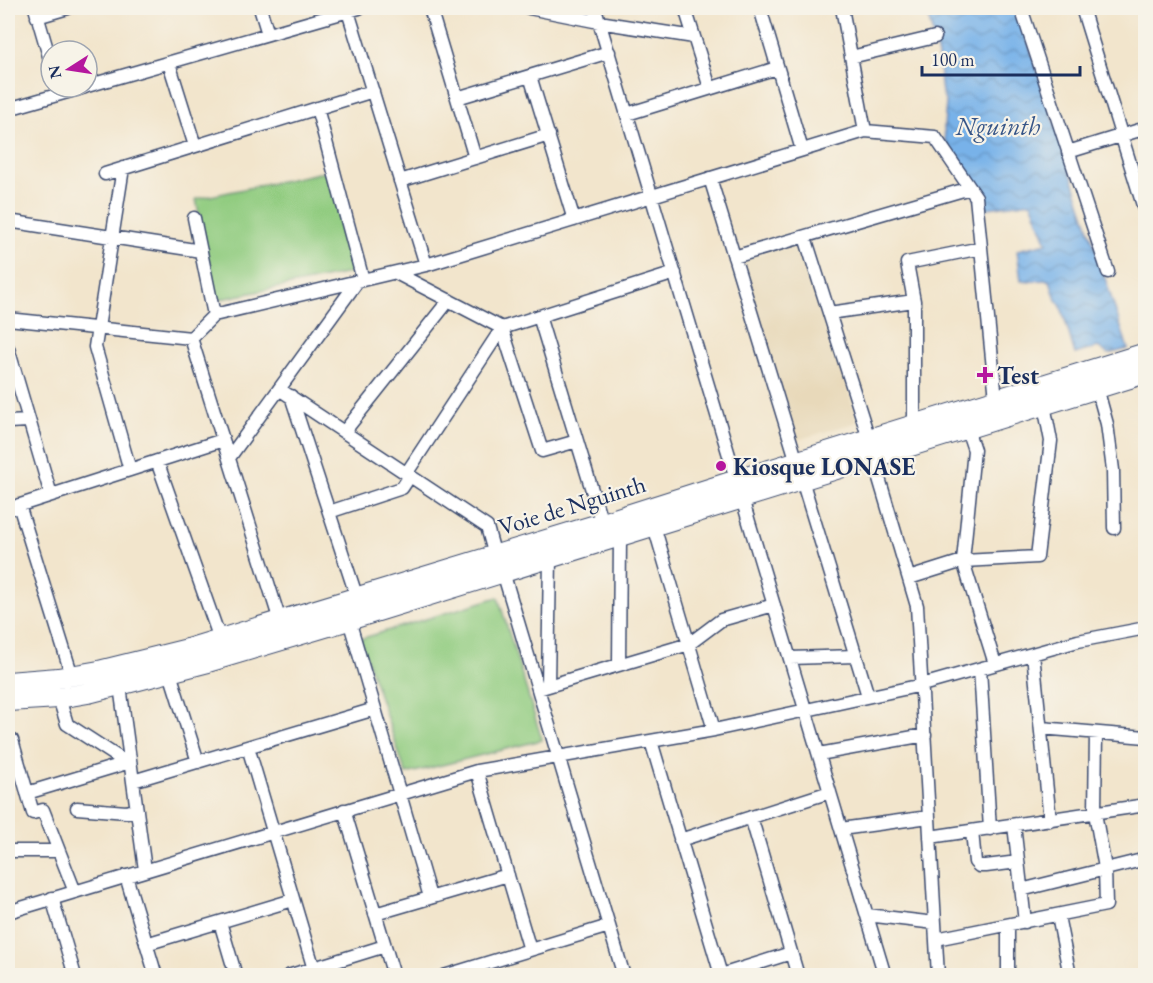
<svg xmlns="http://www.w3.org/2000/svg" width="1153" height="983" font-family="'EB Garamond',serif">
<style>
.built{fill:#e8d9ba}
.pitch{fill:#91cc80;stroke:#567e6f;stroke-width:1.5}
.water{fill:url(#water-waves);stroke:#4a70a4;stroke-width:1.5}
.lines{fill:none;stroke-linecap:round;stroke-linejoin:round}
.minor-casing{stroke:#3b4a6e;stroke-width:15}
.trunk-casing{stroke:#3b4a6e;stroke-width:22}
.minor{stroke:#fff;stroke-width:12}
.trunk{stroke:#fff;stroke-width:20}
.poi-dot{fill:#b5179e;stroke:#f7f3e8;stroke-width:2}
.labels{text-anchor:middle;dominant-baseline:central;stroke-width:4.5;stroke-linejoin:round;paint-order:stroke}
.poi-label{font-size:24px;font-weight:bold;fill:#1b2f5e;stroke:#f7f3e8;text-anchor:start}
.street-label{font-size:24px;fill:#1b2f5e;stroke:#f7f3e8}
.water-label{font-size:26px;font-style:italic;fill:#375688;stroke:#f7f3e8}
</style>
<defs>
<pattern id="water-waves" width="16" height="10" patternUnits="userSpaceOnUse" patternTransform="scale(1.5)"><rect width="16" height="10" fill="#78b2e9"/><path d="M0 5q4-4 8 0t8 0" fill="none" stroke="#6291c0"/></pattern>
</defs>
<rect width="100%" height="100%" fill="#f7f3e8"/>
<filter id="ink" filterUnits="userSpaceOnUse"><feTurbulence type="fractalNoise" baseFrequency=".0167" numOctaves="2"/><feDisplacementMap in="SourceGraphic" scale="12" xChannelSelector="R" yChannelSelector="G"/><feConvolveMatrix kernelMatrix="1 2 1 2 8 2 1 2 1" color-interpolation-filters="sRGB"/></filter>
<filter id="wash" filterUnits="userSpaceOnUse"><feTurbulence type="fractalNoise" baseFrequency=".008" numOctaves="4" result="noise"/><feDisplacementMap in="SourceGraphic" scale="24" xChannelSelector="R" yChannelSelector="G"/><feGaussianBlur stdDeviation="1.35" result="paint"/><feColorMatrix in="noise" values="0 0 0 0 0 0 0 0 0 0 0 0 0 0 0 0 0 1.4 0 .05"/><feComposite in="paint" operator="in"/></filter>
<g filter="url(#wash)">
<rect width="100%" height="100%" fill="#f2e5cc"/>
<!-- built -->
<path class="built" d="M801 243 858 422 797 440 739 260Z"/>
<!-- pitch -->
<path class="pitch" d="M329 171 355 272 216 300 196 199Z
M498 597 542 740 406 774 360 639Z"/>
<!-- water -->
<path class="water" d="M930 8H1017L1128 349 1108 354 1098 347 1075 354 1061 306 1056 300 1050 280 1021 281 1017 250 1047 243 1031 202 981 209 949 152 945 139 944 127 946 103 942 93 938 56 928 15Z"/>
</g>
<g filter="url(#ink)">
<g class="lines">
<defs>
<path id="minor" d="M35 8 51 63
M260 8 268 34
M347 8 426 265
M430 8 475 158
M529 8 599 22 694 37
M595 8 885 976
M685 8 710 88
M760 8 802 150
M842 8 865 131
M1021 8 1108 272
M1082 8 1146 215
M37 17 68 8
M851 57 935 37
M169 63 195 146
M530 76 574 220
M87 86 359 8
M457 98 609 52
M317 108 363 280
M8 109 85 87
M627 114 777 68
M1068 152 1146 128
M123 168 95 347 130 470
M105 174 373 91
M710 178 797 462
M400 181 549 135
M194 218 214 315
M8 221 201 251
M805 237 869 439
M734 257 970 188
M396 273 502 328 542 451 577 441
M829 313 914 301
M539 316 602 523
M8 319 191 338 214 315 426 265 865 131 935 137 976 197 996 399
M191 338 280 621
M8 348 51 495
M1097 388 1107 424 1113 470 1114 528
M279 389 487 527 495 556
M291 396 357 598
M8 422 29 421
M914 425V301L907 263 981 248
M967 429 974 450 963 561 995 664
M344 432 449 300
M229 458 357 282
M873 458 917 606 938 976
M157 461 220 639
M406 474 502 328 675 273
M802 480 868 696
M19 505 72 676
M8 509 223 440
M329 512 402 488 410 476
M654 526 714 730
M503 572 624 976
M909 578 963 561 1037 557 1051 441 1044 405
M349 620 430 897
M1033 654 1050 820
M790 658 856 656
M619 665 620 537
M980 669 990 829
M170 673 198 762
M120 686 145 870
M548 686 550 558
M538 689 689 644 721 620 774 605
M59 698 67 724 127 763
M1041 728 1146 737
M8 741 12 740 33 813 43 810 75 892
M651 741 721 975
M248 747 316 976
M819 754 925 735
M477 771 530 950
M133 781 375 709
M27 793 130 762
M77 808 126 812 137 810
M344 810 394 976
M751 817 798 976
M1014 825 1025 922
M841 829 929 817
M972 831 975 862 979 866H986L1018 862
M930 837 1146 805
M680 840 830 792
M8 851H59
M126 876 156 976
M1021 890 1146 859
M52 898 75 976
M8 912 477 771 714 730 922 685 1078 641 1146 628
M375 914 508 875
M867 915 935 923
M1058 916 1070 976
M220 922 236 976
M936 939 1106 905 1105 868 1095 813 1096 733
M146 944 293 900
M288 976 385 946
M444 976 609 926
M718 976 791 953
M1008 976V925
M1144 976 1146 972"/>
<path id="trunk" d="M8 682 58 678 99 671 184 650 602 523 737 480 1146 353
M8 701 59 698 88 693 208 662 349 620 1146 373"/>
</defs>
<!-- minor casing -->
<use href="#minor" class="minor-casing"/>
<!-- trunk casing -->
<use href="#trunk" class="trunk-casing"/>
<!-- minor -->
<use href="#minor" class="minor"/>
<!-- trunk -->
<use href="#trunk" class="trunk"/>
</g>
</g>
<!-- markers -->
<g class="poi-dot">
<path d="M982 366h6v6h6v6h-6v6h-6v-6h-6v-6h6z"/>
<circle cx="721" cy="466" r="6"/>
</g>
<g class="labels">
<!-- poi labels -->
<g class="poi-label">
<text x="997" y="375">Test</text>
<text x="733" y="466">Kiosque LONASE</text>
</g>
<!-- street labels -->
<g class="street-label">
<text transform="translate(572 505) rotate(-17)">Voie de Nguinth</text>
</g>
<!-- water labels -->
<g class="water-label">
<text x="998" y="126">Nguinth</text>
</g>
</g>
<!-- margin -->
<rect width="1153" height="983" fill="none" stroke="#f7f3e8" stroke-width="30"/>
<!-- north arrow -->
<g transform="translate(69 69) rotate(258)"><circle r="28" fill="#f7f3e8" stroke="#9fa5b1" stroke-width="1.5"/>
<path d="M0-4.5L10 22L0 15L-10 22Z" fill="#b5179e"/>
<text y="-9" font-size="16" font-weight="bold" text-anchor="middle" fill="#1b2f5e">N</text>
</g>
<!-- scale -->
<path d="M922 66v9h158v-9" fill="none" stroke="#1b2f5e" stroke-width="3"/>
<text x="931" y="66" font-size="18" fill="#1b2f5e" stroke="#f7f3e8" stroke-width="4.5" paint-order="stroke">100 m</text>
</svg>
